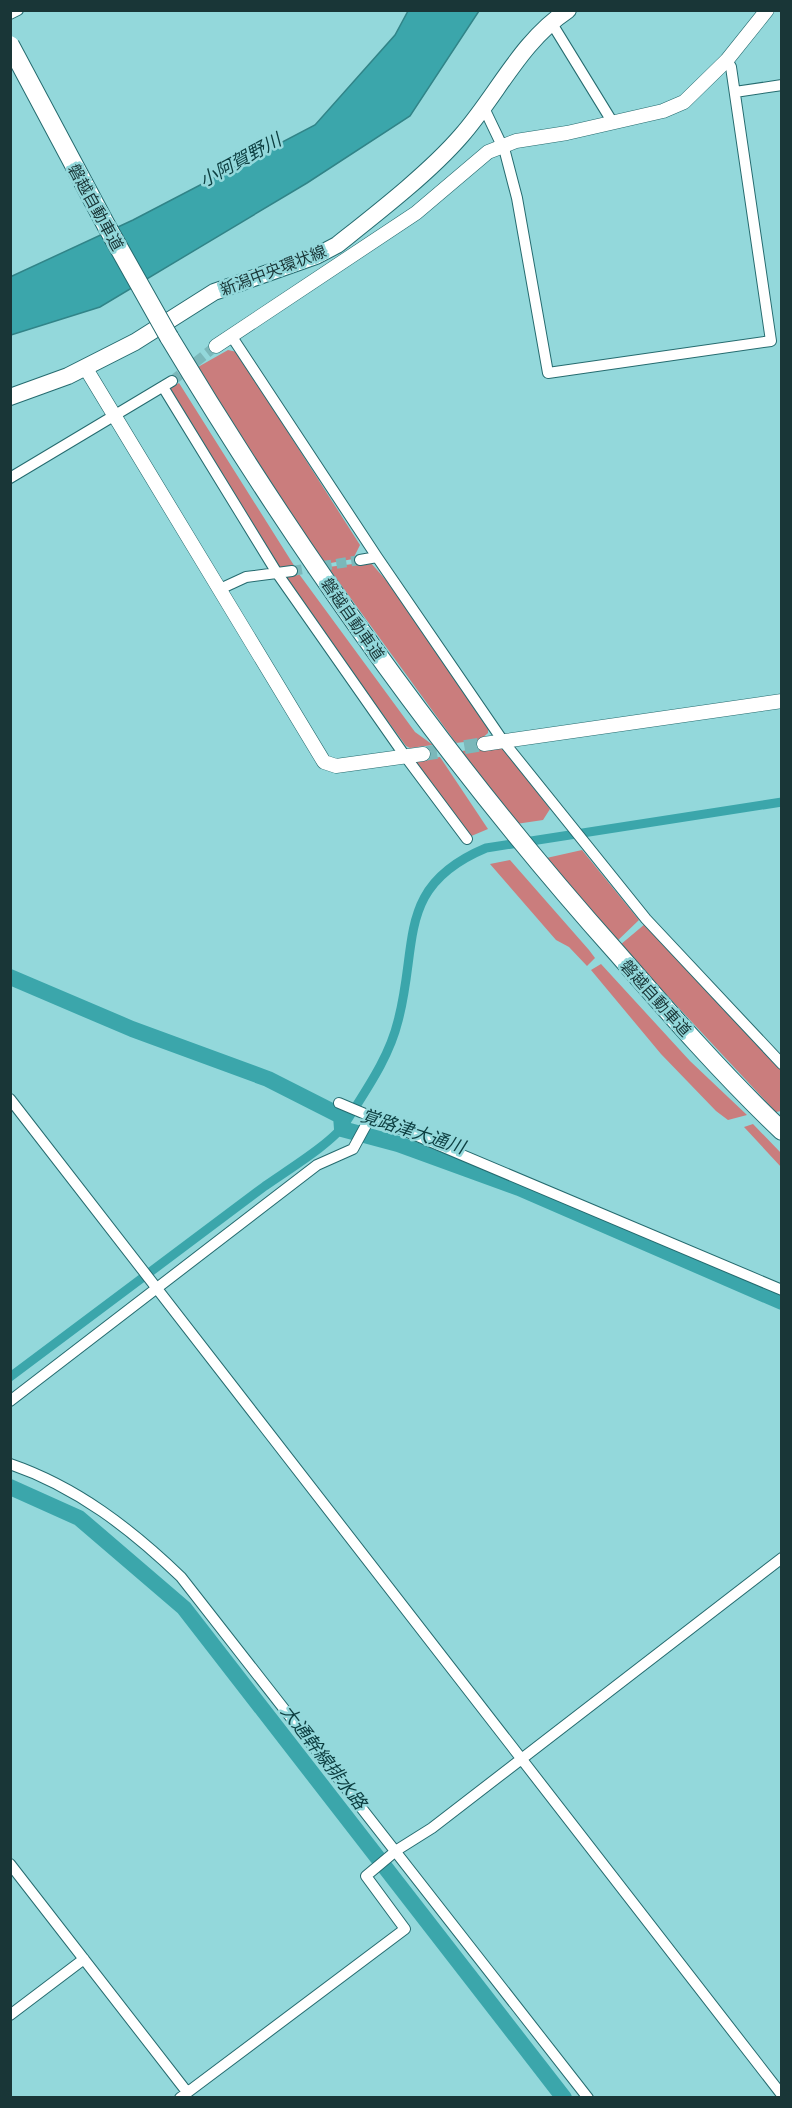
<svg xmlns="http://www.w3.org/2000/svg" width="792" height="2108" font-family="Mulish,'Noto Sans JP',sans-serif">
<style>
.forest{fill:#ca7d7d}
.water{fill:#3ba6ab;stroke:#318488;stroke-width:1.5}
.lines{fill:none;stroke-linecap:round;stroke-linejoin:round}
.canal{stroke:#3ba6ab;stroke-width:9}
.river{stroke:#3ba6ab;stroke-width:16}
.street-tunnel{stroke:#7bb8ba;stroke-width:10;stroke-dasharray:10 5;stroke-linecap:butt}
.secondary-tunnel{stroke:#7bb8ba;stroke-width:14;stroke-dasharray:14 7;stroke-linecap:butt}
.street-casing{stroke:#256b6f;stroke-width:12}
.secondary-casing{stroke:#256b6f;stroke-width:15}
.primary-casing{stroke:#256b6f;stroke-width:18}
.highway-casing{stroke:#256b6f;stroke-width:20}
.street{stroke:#fff;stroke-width:10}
.secondary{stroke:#fff;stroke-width:14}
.primary{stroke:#fff;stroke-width:16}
.highway{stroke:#fff;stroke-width:18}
.highway-bridge-casing{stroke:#256b6f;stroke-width:20;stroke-linecap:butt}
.highway-bridge{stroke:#fff;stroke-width:18}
.labels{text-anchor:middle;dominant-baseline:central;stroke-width:5;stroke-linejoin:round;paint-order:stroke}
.street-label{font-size:16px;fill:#193637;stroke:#93d8db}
.water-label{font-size:18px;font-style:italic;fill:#0c3e40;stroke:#93d8db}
</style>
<rect width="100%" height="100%" fill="#93d8db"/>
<!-- forest -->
<path class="forest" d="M228 350 237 352 360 545 353 559 325 564 257 463 198 367Z
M179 383 295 567 277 570 168 389Z
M370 562 393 588 488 727V733L480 740 456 743 328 567Z
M299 574 415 732 433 745 410 748 406 746 281 575Z
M499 746 503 747 550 809 543 820 516 824 504 812 462 751Z
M440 757 488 829 469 837 414 761Z
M582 850 639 920 614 944 542 859Z
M510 860 589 950 595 958 587 966 569 947 556 940 490 864Z
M645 924 781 1070V1111L776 1112 620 945Z
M601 964 690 1061 747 1115 728 1120 716 1111 661 1054 591 970Z
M753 1124 781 1153V1167L744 1127Z"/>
<!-- water -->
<path class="water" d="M408 11H479L410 116 307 183 100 307 11 335 10 277 133 220 315 125 395 35Z"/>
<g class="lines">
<!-- canal -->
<path class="canal" d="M10 1377C95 1313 180 1250 265 1186 286 1171 334 1142 346 1122 366 1090 389 1058 398 1021 419 943 395 886 486 848L782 802"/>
<!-- river -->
<path class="river" d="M10 977 132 1029 268 1079 341 1116 342 1129 398 1144 519 1188 782 1302
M10 1487 79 1518 184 1608 564 2098"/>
<!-- street-tunnel -->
<path class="street-tunnel" d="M172 381 216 346
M292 571 360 560"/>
<!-- secondary-tunnel -->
<path class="secondary-tunnel" d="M423 754 484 744"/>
<defs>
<path id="street" d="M10 14 18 10
M551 22 613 123
M735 92 782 85
M484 108 505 152 517 198 548 373 771 341 731 67 727 60
M232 337 377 557 503 741 646 919 782 1064
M163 387 277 573 405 756 467 839
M10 478 172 381
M360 560 377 557
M220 589 246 577 292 571
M10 1099 782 2095
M339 1103 782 1290
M10 1401 317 1165 353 1149 372 1114
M10 1464C77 1487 131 1529 181 1577L588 2098
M10 1864 187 2092
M10 2015 84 1959
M180 2098 405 1929 366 1876 397 1850 432 1828 782 1558"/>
<path id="secondary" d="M216 346 416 213 488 152 516 141 567 133 663 111 684 102 727 60 767 10
M85 367 324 762 336 766 423 754
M484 744 782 701"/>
<path id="primary" d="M10 397 68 376 135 342 214 292 316 256 337 245C376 214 429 173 461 136 498 94 520 42 568 10"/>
<path id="highway" d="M169 337C300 555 447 763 617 953 670 1014 723 1075 782 1131"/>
</defs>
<!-- street casing -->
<use href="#street" class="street-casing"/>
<!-- secondary casing -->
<use href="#secondary" class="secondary-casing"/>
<!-- primary casing -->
<use href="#primary" class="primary-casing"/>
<!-- highway casing -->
<use href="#highway" class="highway-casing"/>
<!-- street -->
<use href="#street" class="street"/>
<!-- secondary -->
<use href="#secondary" class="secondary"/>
<!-- primary -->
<use href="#primary" class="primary"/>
<!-- highway -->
<use href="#highway" class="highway"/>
<defs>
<path id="highway-bridge" d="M10 45 106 225 169 337"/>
</defs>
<!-- highway-bridge casing -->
<use href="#highway-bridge" class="highway-bridge-casing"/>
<!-- highway-bridge -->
<use href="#highway-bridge" class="highway-bridge"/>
</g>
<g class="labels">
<!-- street labels -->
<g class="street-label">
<text transform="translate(96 207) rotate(61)">磐越自動車道</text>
<text transform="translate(273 270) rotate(-21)">新潟中央環状線</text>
<text transform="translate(353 619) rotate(55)">磐越自動車道</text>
<text transform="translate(656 998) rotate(48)">磐越自動車道</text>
</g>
<!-- water labels -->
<g class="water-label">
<text transform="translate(240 160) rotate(-29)">小阿賀野川</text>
<text transform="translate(413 1131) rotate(18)">覚路津大通川</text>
<text transform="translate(324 1757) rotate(52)">大通幹線排水路</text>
</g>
</g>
<!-- border -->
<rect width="792" height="2108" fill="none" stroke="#193637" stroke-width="24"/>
</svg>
